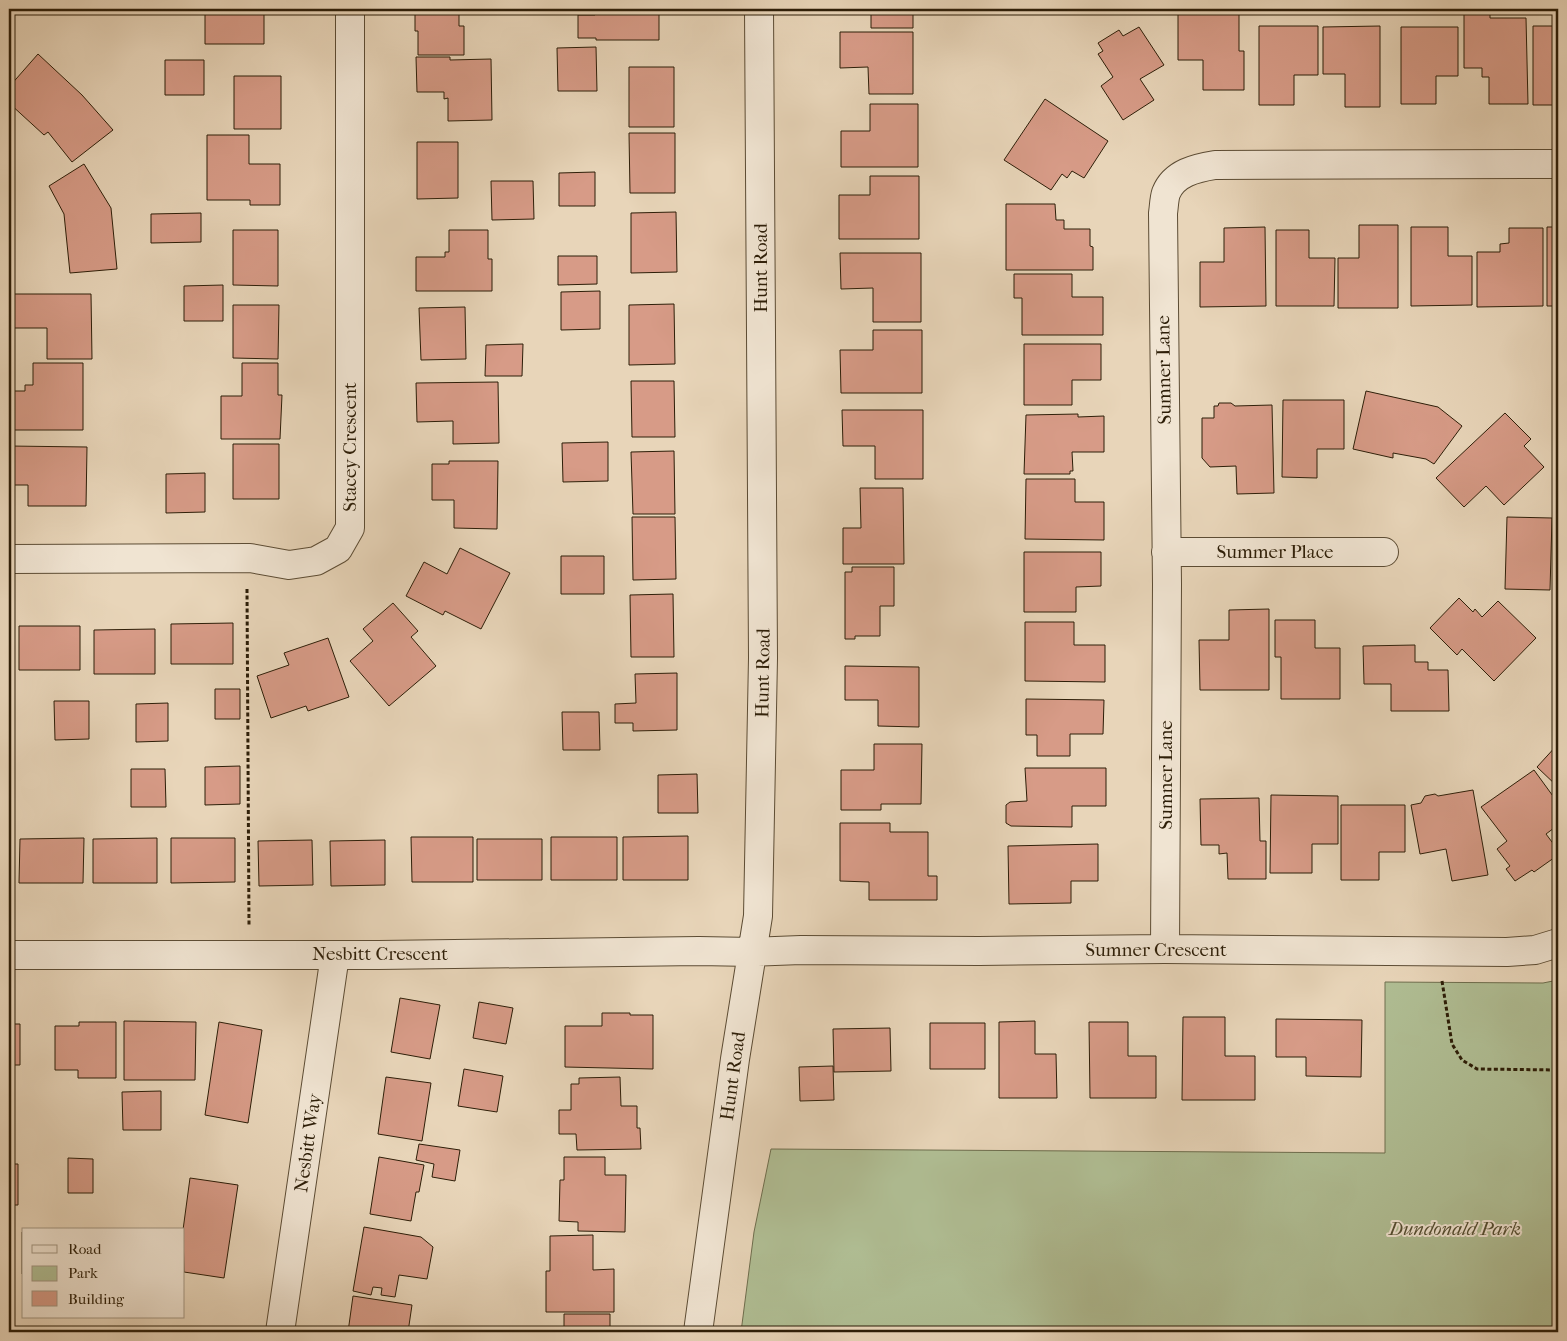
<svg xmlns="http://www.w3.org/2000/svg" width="1567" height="1341" font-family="'IM FELL French Canon',serif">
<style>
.green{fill:#b0be94;stroke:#6e6e4e}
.building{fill:#d79b87;stroke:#2d1e08}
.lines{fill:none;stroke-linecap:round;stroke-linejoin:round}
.minor-casing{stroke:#5c4c34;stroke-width:30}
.path{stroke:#2d1e08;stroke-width:3;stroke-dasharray:4 2.5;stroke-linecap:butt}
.minor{stroke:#f0e4d2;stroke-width:28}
.labels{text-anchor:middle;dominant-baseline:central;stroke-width:4;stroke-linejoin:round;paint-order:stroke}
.street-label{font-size:19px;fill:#2d1e08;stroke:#f0e4d2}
.park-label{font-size:19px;font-style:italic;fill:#544e32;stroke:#f0e4d2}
</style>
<rect width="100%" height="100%" fill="#e8d5b9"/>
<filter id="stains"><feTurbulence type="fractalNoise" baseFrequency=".004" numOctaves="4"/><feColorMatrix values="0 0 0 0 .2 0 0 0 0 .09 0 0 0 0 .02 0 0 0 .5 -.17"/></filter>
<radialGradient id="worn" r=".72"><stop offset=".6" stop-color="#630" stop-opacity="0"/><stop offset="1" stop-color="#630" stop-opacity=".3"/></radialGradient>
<!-- green -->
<path class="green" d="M1558 980V1332H741L754 1232 771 1149 1385 1153V982L1543 983Z"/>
<!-- building -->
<path class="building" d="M205 9H264V44H205Z
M415 9H459V26H464V55H418V31H415Z
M464 9H504V12L464 11Z
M595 9H675V11L659 12V40H596V38H578V15H595Z
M871 9H913V28H871Z
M1178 10H1239V51H1244V90H1203V60H1178Z
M1464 10H1490V18H1526L1528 104H1489V77H1482V68H1464Z
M1259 26H1318V75H1294V105H1259Z
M1380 26V107H1345V74H1323V27Z
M1533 26H1558V105H1533Z
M1139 27 1164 65 1140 79 1154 100 1123 120 1101 86 1113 77 1098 54 1103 51 1098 43 1119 30 1123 36Z
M1401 27H1458V76H1436V104H1401Z
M840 32H913V94H869L868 67 840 68Z
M596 47 597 91H558L557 48Z
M38 54 82 95 113 130 72 162 48 132 44 135 9 103V87Z
M416 57H450V60L491 59 492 120 448 121V98L444 99V92H417Z
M165 60H204V95H165Z
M629 67H674V127H629Z
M234 76H281V129H234Z
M1045 99 1108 141 1084 178 1072 171 1067 178 1062 174 1051 190 1004 160Z
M870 104H918V167H841V131H870Z
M629 133H675V193H630Z
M207 135H249V164H280V205H250V200H207Z
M417 142H458V198L417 199Z
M84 164 111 208 117 269 70 273 64 214 49 186Z
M595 172V206H559V173Z
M870 176H919V239H839V195H870Z
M491 181H533L534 219 492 220Z
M1006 204H1055L1056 220H1064V229H1090V246L1093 247V270H1006Z
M676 212 677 272 631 273V213Z
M201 213V242L151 243V214Z
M1359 225H1398V308H1338V258H1359Z
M1265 227 1266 306 1200 307V262H1224V228Z
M1411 227H1448V256H1472V305L1411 306Z
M1547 227H1558V306H1547Z
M1509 228H1543V306L1477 307V252H1500V244L1509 243Z
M233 230H278V286L233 285Z
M449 230H488V259H492V291H416V257H445V252H449Z
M1276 230H1309V258H1335L1334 306H1276Z
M840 253H921V322H873V288L841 289Z
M558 256H597V284L558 285Z
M1014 274H1072V297H1103V335H1022V298H1014Z
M223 285V321H184V286Z
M600 291V329L561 330V292Z
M9 294H91L92 359H47V328H9Z
M674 304 675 364 629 365V305Z
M233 305H279L278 359 233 358Z
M465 307 466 359 421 360 419 308Z
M873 330H922V393H841L840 350H873Z
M523 344 522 376H485L486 345Z
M1024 344H1101V380H1072V405H1024Z
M33 363H83V430H9V391H25V385H33Z
M242 363H278V395H282L280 439H221V396H242Z
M631 381H674L675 437H632Z
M498 382 499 443 453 444V421L417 422 416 383Z
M1366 391 1438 407 1462 426 1434 464 1426 459 1393 453V458L1353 449Z
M1283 400H1344V449H1317V478L1282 477Z
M1219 403H1231L1235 406 1272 405 1274 493 1237 494 1236 466 1210 467 1202 458V418H1214V406H1218Z
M842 410H923V479H875V446H843Z
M1505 413 1531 439 1524 446 1544 467 1504 505 1486 486 1464 507 1436 478Z
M1078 414V417L1104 416V452H1072L1073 471H1070V474H1024L1026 415Z
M608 442V481L563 482 562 443Z
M233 444H279V499H233Z
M9 446 87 447 86 506H28V485H9Z
M674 451 675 514H633L631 452Z
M449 461H498L497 529 454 528V500H432V464H449Z
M205 473V512L166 513V474Z
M1026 479H1075V502H1104V540L1025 539Z
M860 488H903L904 564H843V528H861Z
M632 517H675L676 579 633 580Z
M1507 517 1552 518 1550 590 1505 589Z
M460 548 510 573 481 629 445 611 443 615 406 596 424 562 447 574Z
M1024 552H1101V586L1076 587V612H1024Z
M561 556H604V594H561Z
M852 567H894V606H880V636H855V639H845V572H852Z
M673 594 674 657H631L630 595Z
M1459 598 1473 612 1475 609 1482 617 1498 601 1536 638 1494 681 1462 649 1457 655 1430 628Z
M393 603 418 631 411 637 436 666 389 706 350 661 373 641 363 629Z
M1269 609V690H1200L1199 640H1229V610Z
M1275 620H1315V648H1340V699H1281V657H1275Z
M1025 622H1074V645H1105V682L1025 681Z
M233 623V664H171V624Z
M19 626H80V670H19Z
M155 629V674H94V630Z
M328 638 349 697 308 711 306 706 271 718 257 676 289 665 284 653Z
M1415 645V662H1428V670H1448L1449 711H1391V684H1364L1363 646Z
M845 666 919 667V727L878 726V700H845Z
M677 673V730L633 731V723H615V704L636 703 635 674Z
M215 689H240V719H215Z
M1026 699 1104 700 1103 734H1070V756H1037V735H1026Z
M54 701H89V739L55 740Z
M168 703V741L136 742V704Z
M562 712H599L600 750H563Z
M874 744H922L921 804H881V810H841V770H874Z
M1558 744V787L1537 767Z
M240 766V804L205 805V767Z
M1025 768H1106V806H1072V827L1011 826 1006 823V805L1010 802 1027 801Z
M131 769H165L166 807H131Z
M1534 770 1558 803V825L1546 834 1558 850V855L1534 872 1532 870 1515 881 1506 869 1510 866 1497 849 1507 841 1481 807Z
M697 774 698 813H658V775Z
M1473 790 1488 875 1452 881 1446 849 1420 854 1411 805 1421 803 1425 796 1435 794 1438 796Z
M1271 795 1338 796V844H1312V873H1270Z
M1259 798 1260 841H1266V879H1228L1227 853 1219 854V845H1201L1200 799Z
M1341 805H1405V852H1379V880H1341Z
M840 823H890V832H928V876H937V900H869V882L840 881Z
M688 836V880H623V837Z
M411 837H473V882H412Z
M551 837H617V880H551Z
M84 838 83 883H19L20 839Z
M157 838V883H93V839Z
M171 838H235V882L171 883Z
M477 839H542V880H477Z
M312 840 313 885 259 886 258 841Z
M385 840V885L331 886 330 841Z
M1098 844V881H1071V903L1009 904 1008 846Z
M400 998 440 1005 430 1059 391 1052Z
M479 1002 513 1008 506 1044 473 1038Z
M602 1013H630V1015H653V1069L565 1067V1026H602Z
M1183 1017H1225V1056H1255V1100H1182Z
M1276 1019 1362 1020 1361 1077 1306 1076V1057H1276Z
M124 1021 196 1022 195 1080H124Z
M1035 1021V1054H1056L1057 1098H999V1022Z
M79 1022H116V1078H78V1070H55V1026H79Z
M219 1022 262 1030 248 1123 205 1115Z
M1089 1022H1128V1056H1156V1098H1090Z
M930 1023H985V1069H930Z
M9 1024H20V1065H9Z
M890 1028 891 1071 834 1072 833 1029Z
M833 1066 834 1100 800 1101 799 1067Z
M464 1069 503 1076 497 1112 458 1106Z
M386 1077 431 1083 422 1141 378 1134Z
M620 1077 621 1106H637V1128H640L641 1149 577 1150 576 1134H559V1110H571V1084H579V1078Z
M161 1091V1130H123L122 1092Z
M419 1144 460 1150 455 1181 432 1177 434 1164 416 1160Z
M379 1157 424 1165 419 1192H416L411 1221 370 1214Z
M564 1157H605V1175H626L625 1232 578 1231V1222L559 1221 560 1180H564Z
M68 1158 93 1159V1193H68Z
M9 1164H18V1205H9Z
M190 1178 238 1185 224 1278 184 1272 183 1230Z
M364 1227 421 1237 433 1247 427 1279 399 1275 395 1297 381 1295 382 1288 373 1287 371 1295 353 1291Z
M22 1232H24V1274H22Z
M593 1235V1270L614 1269V1312H546V1271H550V1236Z
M353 1296 412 1305 408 1332H348Z
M564 1314H610V1332H564Z"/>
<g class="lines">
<defs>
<path id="minor" d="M1166 552H1384
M9 559 250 558 289 565 316 561 338 549 350 528V9
M1165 949 1167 584 1163 213C1164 207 1164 199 1166 193 1174 173 1196 168 1215 165L1558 164
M9 955H379L699 951 752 952 801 950 979 951 1165 949 1507 952 1535 950 1558 943
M280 1332 335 955
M698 1332 735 1059 758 916 763 658 759 9"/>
</defs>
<!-- minor casing -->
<use href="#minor" class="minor-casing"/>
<!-- path -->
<path class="path" d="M247 589 249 925
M1442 981 1452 1044 1462 1060 1477 1069 1558 1070"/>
<!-- minor -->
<use href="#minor" class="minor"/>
</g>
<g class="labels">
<!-- street labels -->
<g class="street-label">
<text transform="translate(761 268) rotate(-90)">Hunt Road</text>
<text transform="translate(1164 370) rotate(-91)">Sumner Lane</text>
<text transform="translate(350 447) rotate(-90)">Stacey Crescent</text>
<text x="1275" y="552">Summer Place</text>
<text transform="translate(763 673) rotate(-89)">Hunt Road</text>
<text transform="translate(1166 775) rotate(-90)">Sumner Lane</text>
<text x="1156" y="950">Sumner Crescent</text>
<text x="380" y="954">Nesbitt Crescent</text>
<text transform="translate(733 1076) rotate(-82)">Hunt Road</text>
<text transform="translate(308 1143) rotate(-82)">Nesbitt Way</text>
</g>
<!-- park labels -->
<g class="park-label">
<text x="1455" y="1229">Dundonald Park</text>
</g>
</g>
<!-- margin -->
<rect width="1567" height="1341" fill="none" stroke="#e8d5b9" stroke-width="30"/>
<rect x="10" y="10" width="1547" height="1321" fill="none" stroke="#2d1e08" stroke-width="2.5"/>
<rect x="15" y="15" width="1537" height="1311" fill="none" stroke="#2d1e08"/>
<!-- legend -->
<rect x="22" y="1228" width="162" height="90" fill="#f0e4d2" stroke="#a29581"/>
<rect x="32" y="1245" width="25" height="8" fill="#f0e4d2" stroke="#a29581"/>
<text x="68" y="1254" font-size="15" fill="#2d1e08">Road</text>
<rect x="32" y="1266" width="25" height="15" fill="#b0be94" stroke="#a29581"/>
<text x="68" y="1278" font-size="15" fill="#2d1e08">Park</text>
<rect x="32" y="1291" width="25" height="15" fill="#d79b87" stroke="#a29581"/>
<text x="68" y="1304" font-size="15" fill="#2d1e08">Building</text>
<rect width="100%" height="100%" filter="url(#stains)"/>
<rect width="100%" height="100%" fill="url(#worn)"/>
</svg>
